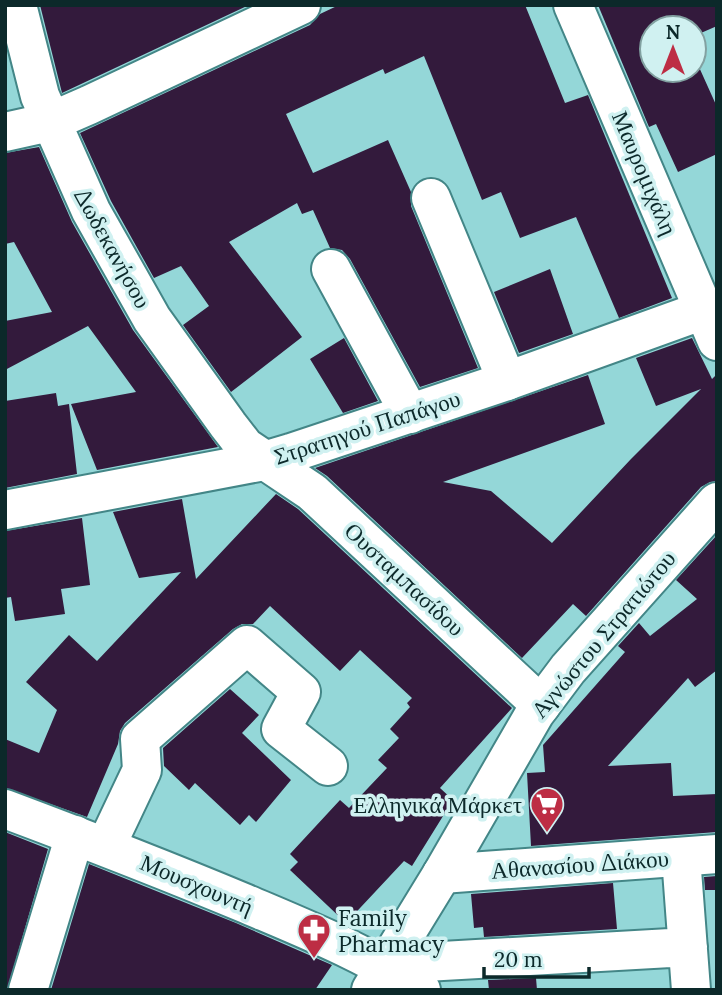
<svg xmlns="http://www.w3.org/2000/svg" width="722" height="995" font-family="Lora,serif">
<style>
.building{fill:#331a3c}
.lines{fill:none;stroke-linecap:round;stroke-linejoin:round}
.street-casing{stroke:#438687;stroke-width:42}
.secondary-casing{stroke:#438687;stroke-width:42}
.street{stroke:#fff;stroke-width:38}
.secondary{stroke:#fff;stroke-width:38}
.labels{text-anchor:middle;dominant-baseline:central;stroke-width:7;stroke-linejoin:round;paint-order:stroke}
.street-label{font-size:23px;fill:#0c292a;stroke:#d0f1f1}
.poi-label{font-size:23px;fill:#0c292a;stroke:#d0f1f1;text-anchor:end}
</style>
<rect width="100%" height="100%" fill="#94d7d8"/>
<!-- building -->
<path class="building" d="M40 5H249L62 93Z
M339 5H525L565 103 588 95 672 298 619 318 576 217 520 238 501 192 482 200 424 56 385 74 383 69 286 114 313 173 388 140 411 192V206L478 368 420 387 350 259 342 250 330 248 313 210 302 214 297 203 229 242 302 337 231 392 183 325 209 306 181 266 154 278 111 201 80 133 310 25 320 14Z
M598 5H717V26L694 36V28H652V70H694V56L717 107V154L678 172 656 124 649 127Z
M39 147 72 222 133 330 218 447 97 470 71 404 136 392 88 326 5 370V321L52 312 14 242 5 244V153Z
M550 269 573 334 519 353 494 292Z
M344 338 378 401 343 413 310 359Z
M692 338 712 379 717 374V481L710 482 701 487 586 616 573 604 522 658 327 476 315 468 588 375 605 424 443 482 491 491 552 543 631 459 701 389 656 406 636 358Z
M56 393 58 406 69 404 77 474 5 488V401Z
M276 494 298 509 512 708 440 788 453 800 412 866 404 861 346 923 290 870 298 862 290 854 340 800 349 808 387 768 378 760 399 738 390 729 410 707 407 703 412 698 360 650 340 671 270 606 253 624H242L233 629 125 723 120 731 118 744 87 817 5 788V739L39 753 57 710 26 682 69 635 97 661 181 572 139 578 113 512 182 499 196 579Z
M82 518 90 585 61 589 65 614 15 621 11 597 5 598V531Z
M717 535V670L695 687 688 678 608 766 671 763 673 796 717 794V832L531 846 527 773 545 772 543 745 625 652 618 646 639 623 650 636 697 599 676 580Z
M230 689 259 715 242 733 291 780 256 822 249 815 240 825 195 783 189 790 164 766 163 748Z
M5 832 48 849 7 990H5Z
M89 864 236 923 332 965 315 990H51Z
M717 876V890H705L704 877Z
M613 883 617 929 484 937 483 927 474 928 471 894Z
M536 978 537 990H489L488 980Z"/>
<g class="lines">
<defs>
<path id="street" d="M17 5 40 96 91 211 152 319 228 425 245 447 312 492 541 705
M5 132 50 122 89 105 301 5
M431 198 507 381
M331 269 410 414
M106 846 142 770 140 739 247 645 301 692 281 729 328 766
M681 857 691 990
M442 874 717 854
M385 967 425 962 688 947
M28 990 75 835"/>
<path id="secondary" d="M573 5 717 341
M5 510 264 461 291 453 507 381 704 310
M5 809C85 839 165 870 244 903 305 929 366 953 421 990
M371 990 442 874 535 713 568 669 717 502"/>
</defs>
<!-- street casing -->
<use href="#street" class="street-casing"/>
<!-- secondary casing -->
<use href="#secondary" class="secondary-casing"/>
<!-- street -->
<use href="#street" class="street"/>
<!-- secondary -->
<use href="#secondary" class="secondary"/>
</g>
<!-- icons -->
<defs>
<symbol id="supermarket-pin" viewBox="-11 -11 22 30"><path d="M0 17L-7.5 6A9.5 9.5 0 1 1 7.5 6Z" fill="#bd2d44" stroke="#d0f1f1"/><path d="M-6-5.5h2.5l.6 2H6L4.5 2H-2.5L-4.4-4H-6ZM-1.5 3.2a1.3 1.3 0 1 0 .1 0ZM3 3.2a1.3 1.3 0 1 0 .1 0Z" fill="#fff"/></symbol>
<symbol id="pharmacy-pin" viewBox="-11 -11 22 30"><path d="M0 17L-7.5 6A9.5 9.5 0 1 1 7.5 6Z" fill="#bd2d44" stroke="#d0f1f1"/><path d="M-2-6h4v4h4v4h-4v4h-4v-4h-4v-4h4Z" fill="#fff"/></symbol>
</defs>
<g fill-rule="evenodd">
<use href="#supermarket-pin" x="528" y="785" width="38" height="52"/>
<use href="#pharmacy-pin" x="295" y="911" width="38" height="52"/>
</g>
<g class="labels">
<!-- street labels -->
<g class="street-label">
<text transform="translate(645 173) rotate(67)">Μαυρομιχάλη</text>
<text transform="translate(113 248) rotate(61)">Δωδεκανήσου</text>
<text transform="translate(367 427) rotate(-18)">Στρατηγού Παπάγου</text>
<text transform="translate(405 579) rotate(43)">Ουσταμπασίδου</text>
<text transform="translate(603 634) rotate(-50)">Αγνώστου Στρατιώτου</text>
<text transform="translate(580 864) rotate(-4)">Αθανασίου Διάκου</text>
<text transform="translate(197 884) rotate(23)">Μουσχουντή</text>
</g>
<!-- poi labels -->
<g class="poi-label">
<text x="522" y="804">Ελληνικά Μάρκετ</text>
<text x="338" y="917" text-anchor="start">Family<tspan x="338" dy="26">Pharmacy</tspan></text>
</g>
</g>
<!-- border -->
<rect width="722" height="995" fill="none" stroke="#0c292a" stroke-width="14"/>
<!-- north arrow -->
<g transform="translate(673 49)"><circle r="33" fill="#d0f1f1" stroke="#82a1a1" stroke-width="2"/>
<path d="M0-5L12 26L0 18L-12 26Z" fill="#bd2d44"/>
<text y="-10" font-size="19" font-weight="bold" text-anchor="middle" fill="#0c292a">N</text>
</g>
<!-- scale -->
<path d="M484 967v10h105v-10" fill="none" stroke="#0c292a" stroke-width="3.5"/>
<text x="494" y="967" font-size="21" fill="#0c292a" stroke="#d0f1f1" stroke-width="5" paint-order="stroke">20 m</text>
</svg>
